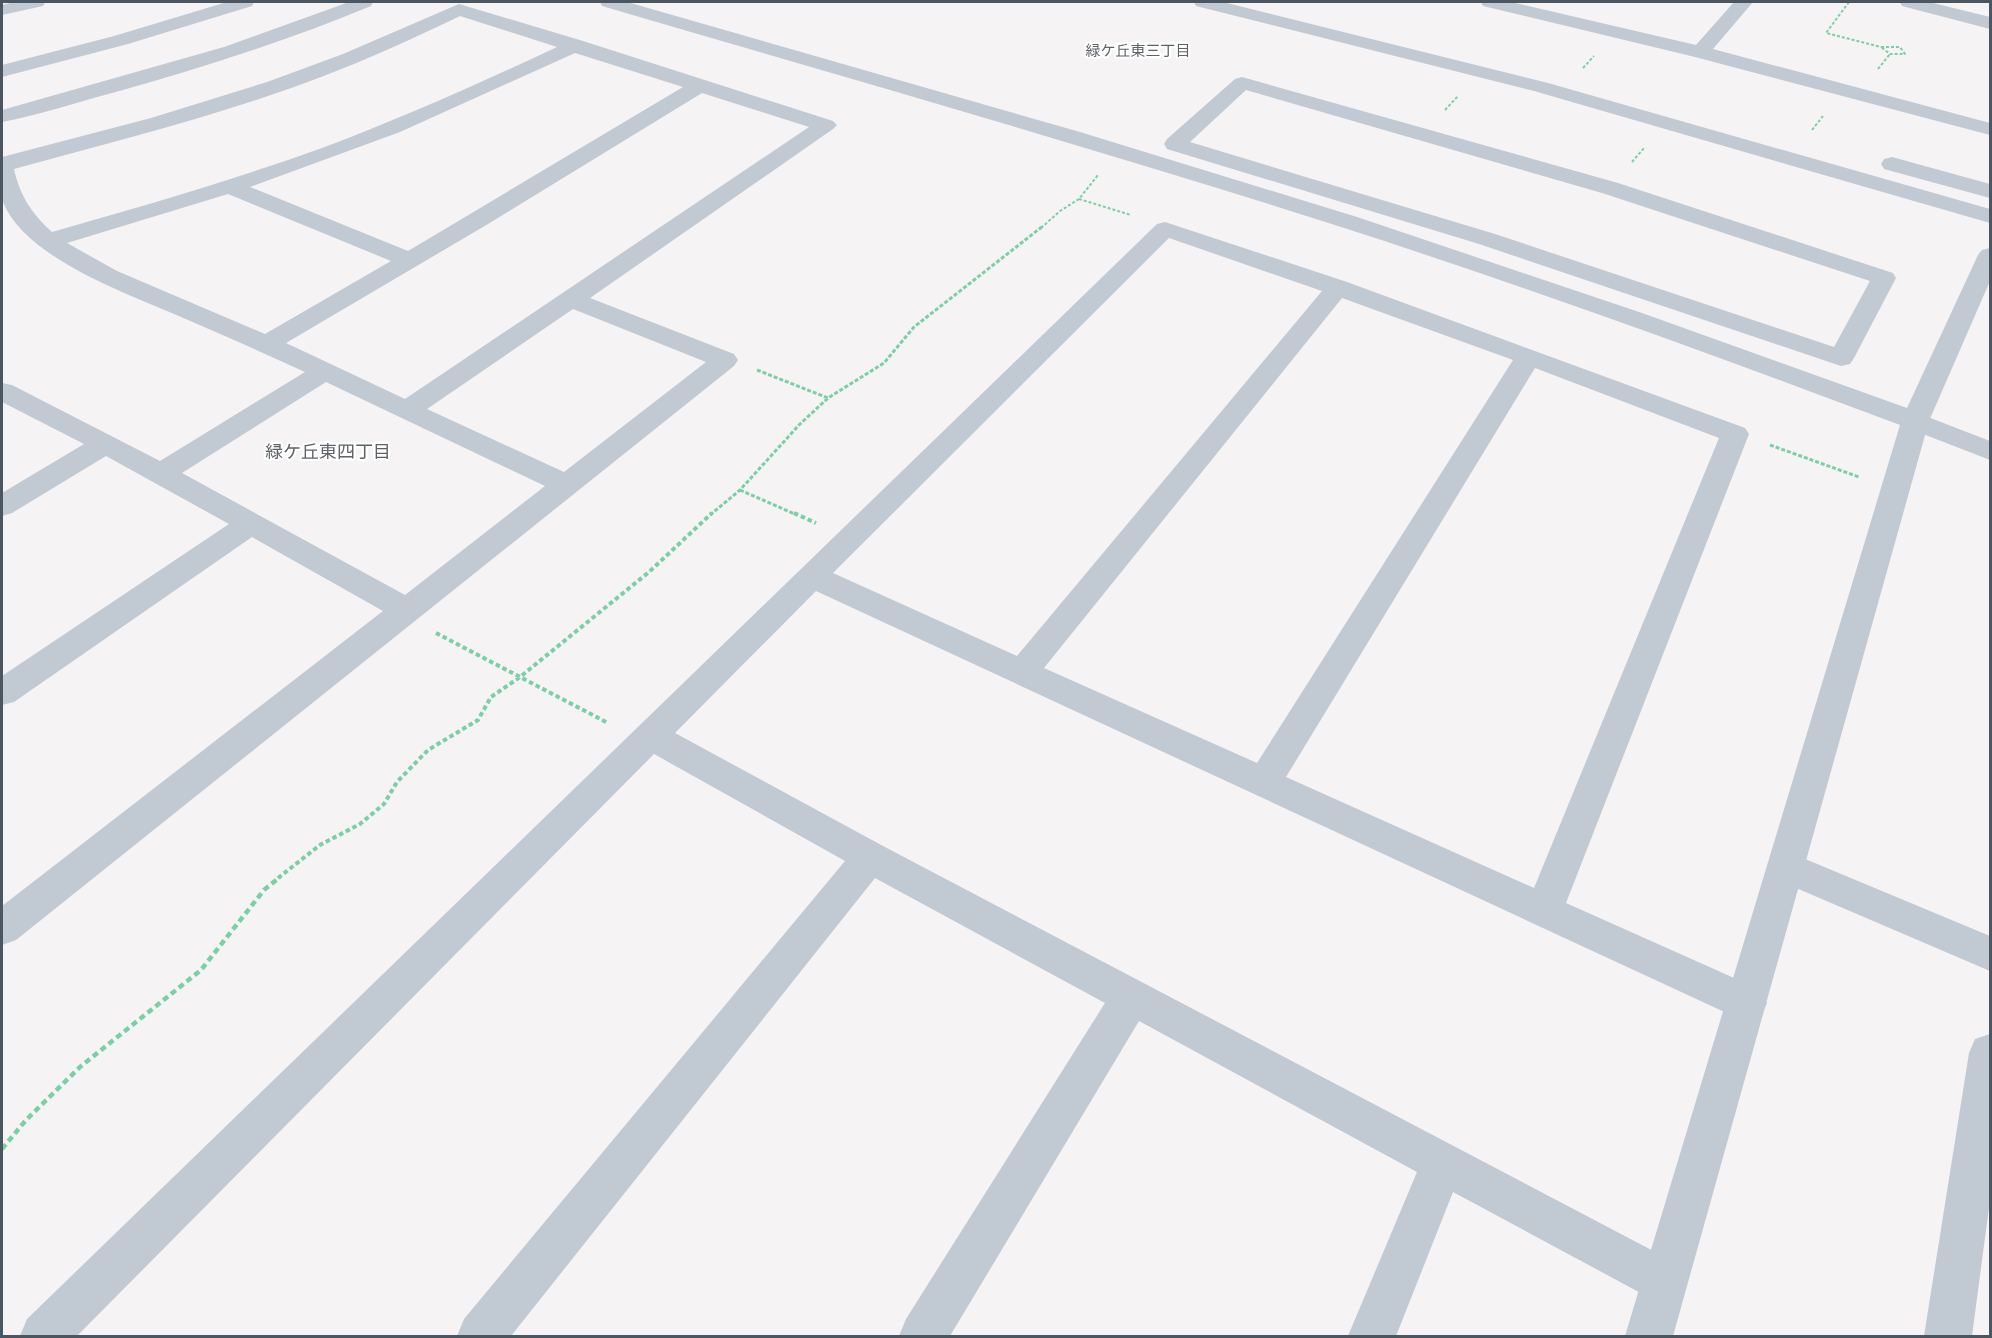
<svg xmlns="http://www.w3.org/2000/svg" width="1992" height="1338" font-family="Cabin,'Noto Sans JP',sans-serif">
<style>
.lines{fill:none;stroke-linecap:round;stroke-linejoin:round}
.path-far3{stroke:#7ad0a6;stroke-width:2;stroke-dasharray:3 2;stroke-linecap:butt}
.path-far2{stroke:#7ad0a6;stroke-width:3;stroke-dasharray:4 2;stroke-linecap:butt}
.path-far1{stroke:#7ad0a6;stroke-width:4;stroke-dasharray:4.5 3;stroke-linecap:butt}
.path{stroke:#7ad0a6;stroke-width:4.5;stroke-dasharray:6 4;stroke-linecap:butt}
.minor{fill:#c1cad2;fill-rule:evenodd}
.tertiary{fill:#c1cad2;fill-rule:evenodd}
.labels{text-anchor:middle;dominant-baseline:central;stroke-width:4.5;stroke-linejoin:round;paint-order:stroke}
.far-neighbourhood-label{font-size:15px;fill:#5f6368;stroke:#fff}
.neighbourhood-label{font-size:18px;fill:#5f6368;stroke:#fff}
</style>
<rect width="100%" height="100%" fill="#f5f3f3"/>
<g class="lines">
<!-- path-far3 -->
<path class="path-far3" d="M1849 2 1826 33 1881 47
M1881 47H1900L1905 54H1890Z
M1583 68 1594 56
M1878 69 1890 54
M1445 110 1458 96
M1812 130 1823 116
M1632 162 1645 147
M1079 199 1131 215
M1041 228 1060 211 1079 199 1098 175"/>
<!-- path-far2 -->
<path class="path-far2" d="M757 370 828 398
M1770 445 1859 477
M740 490 797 515
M710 515 740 490 799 425 828 398 884 363 914 327 1043 226"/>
<!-- path-far1 -->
<path class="path-far1" d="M794 513 816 523
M436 633 608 723
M278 878 320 845 360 824 384 804 397 782 428 750 478 720 491 697 520 677 649 572 712 513"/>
<!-- path -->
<path class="path" d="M2 1149 26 1120 80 1067 201 970 264 890 280 877"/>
<!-- minor -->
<path class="minor" d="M14 2H45L43 6 2 15V5Z
M227 2H254L252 6 128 44 2 77V65L114 36Z
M1481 2H1511L1696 45 1734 2H1753L1713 49 1990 123V135L1695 57 1483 6Z
M1900 2H1929L1990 17V29L1902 6Z
M459 4 583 41 833 121 837 125 833 129 590 298 734 354 738 360 734 366 16 940 2 945V906L383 611 252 537 14 702 2 705V676L229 524 106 456 12 513 2 516V493L84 444 2 402V383L12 385 160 461 305 372C266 354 227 337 188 320 134 296 26 260 3 202 0 190 2 170 2 157L151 118 267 82 343 54ZM460 16 557 47C480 83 402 118 322 148 233 180 143 206 52 232 32 214 20 196 14 169 117 141 222 115 321 77 369 59 414 38 460 16ZM575 53 683 87 408 251 250 187 400 132ZM702 93 809 127 405 399 286 343 488 224ZM228 194 391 261 265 334 117 271 67 243ZM573 309 706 362 564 472 427 409ZM326 382 545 486 405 595 182 473Z
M1242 77 1618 183 1893 273 1896 278 1854 358 1850 364 1841 366 1479 244 1167 149 1164 144 1167 139 1235 79ZM1246 90 1602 193 1870 281 1834 347 1495 234 1190 142Z
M1165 222 1347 282 1745 428 1749 434 1566 903 1761 990 1767 1003 1761 1016 1747 1021 1733 1016 816 591 675 733 883 846 1680 1265 1687 1281 1680 1297 1664 1304 1648 1297 1453 1192 1396 1336H1348L1417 1172 1139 1021 950 1336H899L906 1319 1105 1003 875 878 511 1336H457L464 1319 845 861 654 754 77 1336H20L27 1319 1157 224ZM1169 238 1322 291 1017 656 833 573ZM1342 298 1513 360 1257 763 1044 668ZM1535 368 1719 438 1534 888 1286 777Z
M1915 412 1990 441V460L1905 427 1901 421 1905 415Z
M1786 851 1990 936V971L1773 878 1767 867 1773 856Z
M1990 1034V1200L1972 1336H1924L1969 1053 1975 1039Z"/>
<!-- tertiary -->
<path class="tertiary" d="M349 2H373L371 6C286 41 200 69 112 93 75 103 38 115 2 122V110L224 47Z
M600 2H627L1080 132 1357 217 1642 313 1907 408 1978 255 1982 250 1990 248V281L1929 421 1673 1336H1625L1900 425C1714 355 1527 287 1338 226 1094 148 848 78 602 6Z
M1194 2H1223L1548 83 1990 209V223L1534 91 1196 6Z
M1892 157 1990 184V198L1884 169 1881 164 1884 159Z"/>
</g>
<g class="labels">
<!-- far-neighbourhood labels -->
<g class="far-neighbourhood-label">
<text x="1138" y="51">緑ケ丘東三丁目</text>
</g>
<!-- neighbourhood labels -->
<g class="neighbourhood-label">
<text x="328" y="452">緑ケ丘東四丁目</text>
</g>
</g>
<!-- border -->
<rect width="1992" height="1338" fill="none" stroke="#4a5661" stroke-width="6"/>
</svg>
